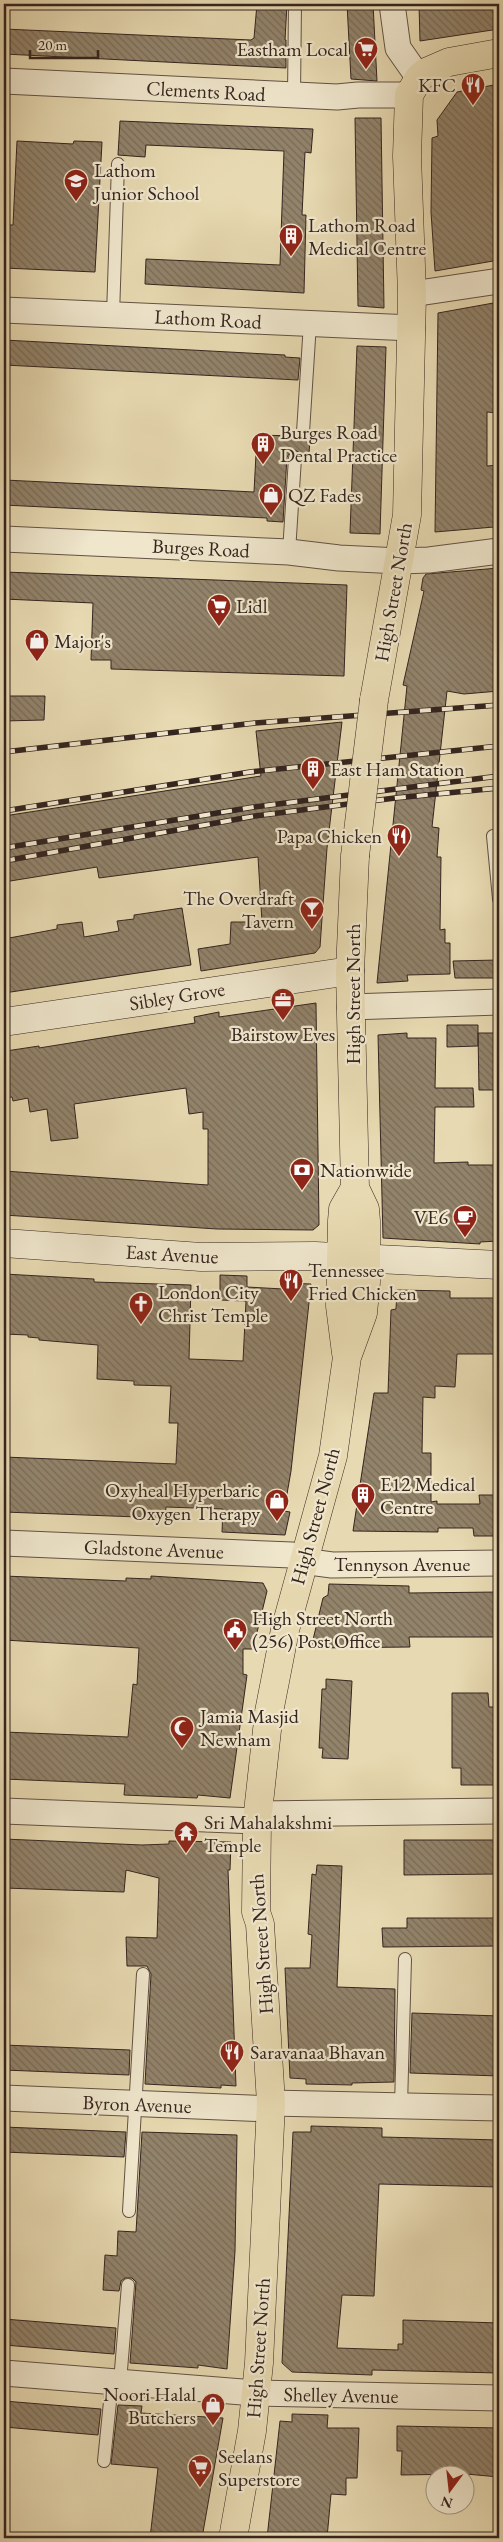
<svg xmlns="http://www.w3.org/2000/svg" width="503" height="2542" font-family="'EB Garamond',serif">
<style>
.building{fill:url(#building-back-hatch);stroke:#35251f}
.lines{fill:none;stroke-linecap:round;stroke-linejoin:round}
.lane-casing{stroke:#625244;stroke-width:14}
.street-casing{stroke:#625244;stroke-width:27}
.secondary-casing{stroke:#35251f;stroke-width:29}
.primary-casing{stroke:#35251f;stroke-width:29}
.lane{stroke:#efe6cc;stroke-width:12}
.street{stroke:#efe6cc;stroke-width:25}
.secondary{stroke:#efe6cc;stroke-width:28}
.primary{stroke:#e7d9b1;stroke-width:28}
.rail-casing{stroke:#35251f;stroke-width:5.5}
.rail{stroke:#efe6cc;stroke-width:4;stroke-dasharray:11;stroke-linecap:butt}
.primary-bridge-casing{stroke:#35251f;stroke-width:29;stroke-linecap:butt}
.primary-bridge{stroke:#e7d9b1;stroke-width:28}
.labels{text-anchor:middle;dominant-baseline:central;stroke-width:4.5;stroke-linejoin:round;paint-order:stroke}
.poi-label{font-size:20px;fill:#35251f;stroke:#efe6cc;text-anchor:start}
.street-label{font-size:20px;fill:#35251f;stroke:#efe6cc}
</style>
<defs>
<pattern id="building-back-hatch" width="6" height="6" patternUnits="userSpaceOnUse" patternTransform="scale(1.25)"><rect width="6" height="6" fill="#92836b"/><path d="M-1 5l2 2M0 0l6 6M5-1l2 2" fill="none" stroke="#786b57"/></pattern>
</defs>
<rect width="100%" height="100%" fill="#e7d9b1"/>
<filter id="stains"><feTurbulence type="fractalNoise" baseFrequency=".004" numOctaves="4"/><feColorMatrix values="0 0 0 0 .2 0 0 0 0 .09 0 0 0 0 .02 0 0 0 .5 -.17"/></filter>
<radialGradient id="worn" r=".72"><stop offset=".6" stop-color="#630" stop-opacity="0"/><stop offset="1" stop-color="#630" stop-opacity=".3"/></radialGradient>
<!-- building -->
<path class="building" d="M257 4H287L285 40H286V68L4 54V29L251 40 254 38Z
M347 4H373L377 81 351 79Z
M419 4H499V29L420 41Z
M499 84V260L435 271 431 212 432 138 438 136 437 120 457 92Z
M355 118H381L384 308 358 306Z
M120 121 313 129 311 153 305 152 302 215H306L304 293 145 284 146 259 280 265 284 151 146 145 145 157 118 155Z
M17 141 73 144 74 141 102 142 95 272 4 268V225H13Z
M499 302V413L487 412V466L499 465V491H494V527L435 532 438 313Z
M4 340 285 355V357L300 358 298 380 4 365Z
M357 346 386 347 380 534 350 533Z
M257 435 296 436 303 440 310 437 309 455 302 454 295 450 291 451 287 457 283 522 267 521V518L4 505V480L254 492Z
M499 568V691L464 694 447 691 432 827 439 828 437 857H441L440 930 445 929V943H450V974L407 975 408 981 377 983 407 686 403 685 424 591 421 590 423 578 426 574Z
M4 572 347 585 344 676 111 669V660H91L93 603 4 599Z
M4 696H45L44 720 4 721Z
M342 722 327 848 320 947 315 953 201 971 198 949 230 944 231 922H262L258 857 99 878 97 867 4 882V816L261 776 256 731Z
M182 908 191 965 4 993V939L57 929V925L82 922 84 937 119 931 117 921 134 919V915Z
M498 960 499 978H455L453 961Z
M316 1003 319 1225 313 1230 217 1229 4 1215V1171L208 1185V1129H203V1112L189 1114 186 1088 74 1104 78 1138 51 1141 47 1109 30 1112 28 1098 13 1101 12 1097 4 1098V1054L6 1051 39 1046V1048L195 1023 194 1017 219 1012V1017Z
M447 1025H478V1046L447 1047Z
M407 1033V1038H436L435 1088H473L474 1107H435L434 1163 468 1162V1165H499V1241L480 1242V1244L383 1238 378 1035Z
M478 1033H499V1090H479Z
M4 1274 94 1279V1282L191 1285 189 1359 243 1361 246 1301 220 1300V1275L247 1276V1287L283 1289 284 1283 311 1284 291 1471 284 1511 290 1512 285 1535 222 1532 223 1509 166 1507 165 1518 4 1512V1457L176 1464 178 1423H169L171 1386 134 1385V1381L97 1379 98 1345 39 1340V1338L28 1337V1335L4 1334Z
M397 1290 450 1291V1298H499V1354H457L455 1387 435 1386V1398L423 1397 422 1453H431V1502L437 1501V1504H480L479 1495H499V1536H474L473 1528H438V1532L353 1531 374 1393H388L391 1310 396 1309Z
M4 1576 126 1581V1578L151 1579V1576L263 1583 267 1591 253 1649H243V1674L247 1675 230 1798 198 1795 197 1798 124 1795 125 1784 4 1779V1732L128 1737 133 1684 137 1685 139 1648 4 1640Z
M329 1584 409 1586V1593L499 1592V1637H409L410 1647 311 1648 323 1598 328 1595Z
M326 1679 352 1681 348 1759 322 1758 323 1748H319L322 1689H326Z
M452 1693H488L489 1707H499V1785H461V1768H452Z
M4 1839 142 1845 169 1844V1841L231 1842 230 1870H228L236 2086 221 2085V2088L145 2084 151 1974 147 1966H127L126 1937 157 1938 159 1878 126 1870 124 1892 4 1888Z
M404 1840H499V1874L404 1875Z
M317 1865 342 1866 337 1987 395 1989 394 2082 352 2083V2085L306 2084V2079L290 2078 285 1968H310L312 1935 308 1934 312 1874 316 1875Z
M407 1918H499V1946L383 1947 382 1928H407Z
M412 2013 499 2016V2076L410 2073Z
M4 2045 130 2050 129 2075 4 2070Z
M311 2126 382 2128V2137L499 2140V2187L379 2184 374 2296 342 2295 337 2348 398 2350V2344H403V2320L499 2323V2373L372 2370V2375L292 2372 282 2363 293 2132H311Z
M4 2127 126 2132 124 2157 4 2152Z
M142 2132 237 2135 235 2251 227 2369 198 2365V2368L130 2363 136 2282 132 2278H125L121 2281 119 2291 103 2290 105 2255 117 2256 118 2231 136 2232Z
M4 2319 116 2328 114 2354 4 2345Z
M4 2401 101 2409 98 2435 4 2427Z
M118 2405 142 2406 141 2413 223 2418 202 2538H150L158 2468 111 2464Z
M292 2414 328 2415 327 2428H359L357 2478H346V2495L331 2494 327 2538H267L280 2421 292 2422Z
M397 2426 499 2428V2477L466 2474 401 2475 402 2451H397Z"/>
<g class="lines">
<defs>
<path id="lane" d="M294 95 295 4
M113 315 118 164
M303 432 310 323
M289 552 295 458
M493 836 499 899
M401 2106 405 1959
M129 2211 143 1974
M120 2382 128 2285
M104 2461 112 2382"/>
<path id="street" d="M392 4 398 48 419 78
M4 81 337 97 358 95H409
M412 294 499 281
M4 310 412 328
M4 539 289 552 339 558 399 561 429 560 499 551
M350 1007 499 1002
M4 1543 292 1555 317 1563 332 1565 499 1563
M4 1811 257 1821
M257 1814 499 1811
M4 2098 271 2109
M271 2103 499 2108
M4 2373 255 2393 499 2398"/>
<path id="secondary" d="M4 1022 350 971
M4 1243 201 1257 315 1256 499 1265"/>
<path id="primary" d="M374 700 407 515 412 294 407 156 409 95 419 78 426 72 449 62 499 53
M346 1353 340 1306 342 1221 343 1209 355 1188
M233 2538 252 2431 259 2363 271 2103 260 1924 256 1912 257 1821 269 1712 285 1630 333 1456 347 1357 363 1313 366 1282V1221L365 1209 355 1188 350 971 355 856"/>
</defs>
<!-- lane casing -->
<use href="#lane" class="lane-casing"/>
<!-- street casing -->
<use href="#street" class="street-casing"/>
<!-- secondary casing -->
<use href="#secondary" class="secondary-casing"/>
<!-- primary casing -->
<use href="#primary" class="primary-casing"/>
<!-- lane -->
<use href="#lane" class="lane"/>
<!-- street -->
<use href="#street" class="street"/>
<!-- secondary -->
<use href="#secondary" class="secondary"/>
<!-- primary -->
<use href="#primary" class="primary"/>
<defs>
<path id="rail" d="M4 752 255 723 499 705
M4 811 250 772 499 746
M4 848 254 807 499 776
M4 861 255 816 395 798 499 788"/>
</defs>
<!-- rail casing -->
<use href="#rail" class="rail-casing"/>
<!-- rail -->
<use href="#rail" class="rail"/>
<defs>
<path id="primary-bridge" d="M355 856 374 700"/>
</defs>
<!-- primary-bridge casing -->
<use href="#primary-bridge" class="primary-bridge-casing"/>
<!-- primary-bridge -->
<use href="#primary-bridge" class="primary-bridge"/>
</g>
<!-- icons -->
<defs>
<symbol id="supermarket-pin" viewBox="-11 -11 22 30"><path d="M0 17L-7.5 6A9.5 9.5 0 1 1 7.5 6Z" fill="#8f2418" stroke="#efe6cc"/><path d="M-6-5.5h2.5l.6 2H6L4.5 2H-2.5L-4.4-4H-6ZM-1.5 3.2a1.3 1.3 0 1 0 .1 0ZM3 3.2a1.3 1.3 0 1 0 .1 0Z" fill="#fff"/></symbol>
<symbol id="restaurant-pin" viewBox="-11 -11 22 30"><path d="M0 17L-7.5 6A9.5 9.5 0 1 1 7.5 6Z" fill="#8f2418" stroke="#efe6cc"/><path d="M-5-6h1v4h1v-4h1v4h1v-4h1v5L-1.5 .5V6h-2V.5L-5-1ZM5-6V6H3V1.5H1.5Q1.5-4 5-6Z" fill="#fff"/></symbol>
<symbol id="school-pin" viewBox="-11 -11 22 30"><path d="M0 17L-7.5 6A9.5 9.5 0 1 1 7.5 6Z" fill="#8f2418" stroke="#efe6cc"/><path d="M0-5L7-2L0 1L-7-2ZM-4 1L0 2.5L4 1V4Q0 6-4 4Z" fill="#fff"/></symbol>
<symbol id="building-pin" viewBox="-11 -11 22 30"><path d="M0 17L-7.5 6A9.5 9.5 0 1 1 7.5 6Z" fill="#8f2418" stroke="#efe6cc"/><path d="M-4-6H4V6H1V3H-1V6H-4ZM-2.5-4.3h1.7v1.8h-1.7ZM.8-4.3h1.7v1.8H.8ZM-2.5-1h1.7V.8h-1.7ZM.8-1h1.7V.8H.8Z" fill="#fff"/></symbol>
<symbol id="shop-pin" viewBox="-11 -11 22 30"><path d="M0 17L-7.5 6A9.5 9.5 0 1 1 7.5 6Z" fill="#8f2418" stroke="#efe6cc"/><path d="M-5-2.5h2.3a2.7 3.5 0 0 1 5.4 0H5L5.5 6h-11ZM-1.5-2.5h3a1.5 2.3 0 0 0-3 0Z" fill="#fff"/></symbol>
<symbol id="bar-pin" viewBox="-11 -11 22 30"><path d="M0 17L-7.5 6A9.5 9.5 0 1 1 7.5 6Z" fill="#8f2418" stroke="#efe6cc"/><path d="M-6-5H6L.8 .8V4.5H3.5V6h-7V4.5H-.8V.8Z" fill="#fff"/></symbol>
<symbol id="office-pin" viewBox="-11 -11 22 30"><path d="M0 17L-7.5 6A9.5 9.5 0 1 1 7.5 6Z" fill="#8f2418" stroke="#efe6cc"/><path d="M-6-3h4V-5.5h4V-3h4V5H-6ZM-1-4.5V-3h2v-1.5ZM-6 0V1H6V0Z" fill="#fff"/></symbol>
<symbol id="bank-pin" viewBox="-11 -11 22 30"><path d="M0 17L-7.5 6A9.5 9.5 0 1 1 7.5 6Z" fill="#8f2418" stroke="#efe6cc"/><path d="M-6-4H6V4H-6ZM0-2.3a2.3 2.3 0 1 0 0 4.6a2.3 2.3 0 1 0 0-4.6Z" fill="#fff"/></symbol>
<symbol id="cafe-pin" viewBox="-11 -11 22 30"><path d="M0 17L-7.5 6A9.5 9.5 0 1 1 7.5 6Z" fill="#8f2418" stroke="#efe6cc"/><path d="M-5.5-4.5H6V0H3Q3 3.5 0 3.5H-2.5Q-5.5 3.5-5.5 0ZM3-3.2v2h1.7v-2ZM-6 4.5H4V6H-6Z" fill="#fff"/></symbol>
<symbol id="church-pin" viewBox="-11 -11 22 30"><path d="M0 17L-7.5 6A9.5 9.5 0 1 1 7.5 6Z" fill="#8f2418" stroke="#efe6cc"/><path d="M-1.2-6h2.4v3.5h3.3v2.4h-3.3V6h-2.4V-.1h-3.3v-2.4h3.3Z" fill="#fff"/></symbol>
<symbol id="civic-pin" viewBox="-11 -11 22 30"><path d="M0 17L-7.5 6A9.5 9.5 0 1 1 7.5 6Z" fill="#8f2418" stroke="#efe6cc"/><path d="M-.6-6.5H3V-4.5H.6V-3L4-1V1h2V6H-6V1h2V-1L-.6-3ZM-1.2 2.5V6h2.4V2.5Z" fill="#fff"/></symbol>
<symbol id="mosque-pin" viewBox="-11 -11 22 30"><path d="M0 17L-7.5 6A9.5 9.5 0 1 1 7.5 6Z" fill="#8f2418" stroke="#efe6cc"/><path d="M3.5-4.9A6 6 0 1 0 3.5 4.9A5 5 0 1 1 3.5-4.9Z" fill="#fff"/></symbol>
<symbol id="temple-pin" viewBox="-11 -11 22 30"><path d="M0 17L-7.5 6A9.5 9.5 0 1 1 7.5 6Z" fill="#8f2418" stroke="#efe6cc"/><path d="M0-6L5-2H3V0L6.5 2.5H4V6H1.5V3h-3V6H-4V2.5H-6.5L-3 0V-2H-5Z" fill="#fff"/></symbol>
</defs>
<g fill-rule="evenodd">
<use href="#supermarket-pin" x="352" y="35" width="28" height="38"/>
<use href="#restaurant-pin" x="459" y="71" width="28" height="38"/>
<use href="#school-pin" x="62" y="167" width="28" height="38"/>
<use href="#building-pin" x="277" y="222" width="28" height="38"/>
<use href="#building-pin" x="249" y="430" width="28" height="38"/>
<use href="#shop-pin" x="257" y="481" width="28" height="38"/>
<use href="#supermarket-pin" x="205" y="592" width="28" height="38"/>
<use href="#shop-pin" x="23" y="627" width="28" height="38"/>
<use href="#building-pin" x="299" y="755" width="28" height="38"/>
<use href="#restaurant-pin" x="385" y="822" width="28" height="38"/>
<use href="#bar-pin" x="298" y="895" width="28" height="38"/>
<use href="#office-pin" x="269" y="986" width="28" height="38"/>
<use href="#bank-pin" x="288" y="1156" width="28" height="38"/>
<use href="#cafe-pin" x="451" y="1203" width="28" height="38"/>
<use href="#restaurant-pin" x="277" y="1267" width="28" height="38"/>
<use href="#church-pin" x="127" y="1290" width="28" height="38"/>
<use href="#building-pin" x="349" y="1481" width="28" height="38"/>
<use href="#shop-pin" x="263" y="1487" width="28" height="38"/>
<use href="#civic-pin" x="221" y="1616" width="28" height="38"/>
<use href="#mosque-pin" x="168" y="1714" width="28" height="38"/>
<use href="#temple-pin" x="172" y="1819" width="28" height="38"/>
<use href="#restaurant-pin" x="218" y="2038" width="28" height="38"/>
<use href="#shop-pin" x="199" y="2391" width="28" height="38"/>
<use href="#supermarket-pin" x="186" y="2453" width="28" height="38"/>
</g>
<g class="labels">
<!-- poi labels -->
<g class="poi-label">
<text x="348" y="49" text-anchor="end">Eastham Local</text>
<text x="456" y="85" text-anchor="end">KFC</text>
<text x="94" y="170">Lathom<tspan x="94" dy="23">Junior School</tspan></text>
<text x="308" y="225">Lathom Road<tspan x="308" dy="23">Medical Centre</tspan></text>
<text x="280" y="432">Burges Road<tspan x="280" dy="23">Dental Practice</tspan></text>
<text x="288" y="495">QZ Fades</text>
<text x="236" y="606">Lidl</text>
<text x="54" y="641">Major's</text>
<text x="330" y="769">East Ham Station</text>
<text x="382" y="836" text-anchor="end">Papa Chicken</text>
<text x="294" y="898" text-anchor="end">The Overdraft<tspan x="294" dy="23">Tavern</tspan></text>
<text x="283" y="1034" text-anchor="middle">Bairstow Eves</text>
<text x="320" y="1170">Nationwide</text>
<text x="448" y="1217" text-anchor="end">VE6</text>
<text x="308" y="1270">Tennessee<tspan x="308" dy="23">Fried Chicken</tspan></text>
<text x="158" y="1292">London City<tspan x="158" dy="23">Christ Temple</tspan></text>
<text x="380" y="1484">E12 Medical<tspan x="380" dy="23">Centre</tspan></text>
<text x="260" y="1490" text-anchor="end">Oxyheal Hyperbaric<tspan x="260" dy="23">Oxygen Therapy</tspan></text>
<text x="252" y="1618">High Street North<tspan x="252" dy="23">(256) Post Office</tspan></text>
<text x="200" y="1716">Jamia Masjid<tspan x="200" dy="23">Newham</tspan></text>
<text x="204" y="1822">Sri Mahalakshmi<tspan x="204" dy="23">Temple</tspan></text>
<text x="250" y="2052">Saravanaa Bhavan</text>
<text x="196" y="2394" text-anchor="end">Noori Halal<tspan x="196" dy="23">Butchers</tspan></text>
<text x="218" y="2456">Seelans<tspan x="218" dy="23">Superstore</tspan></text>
</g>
<!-- street labels -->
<g class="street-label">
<text transform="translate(206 91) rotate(3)">Clements Road</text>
<text transform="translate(208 319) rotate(3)">Lathom Road</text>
<text transform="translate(201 548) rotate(3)">Burges Road</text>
<text transform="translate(393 592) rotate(-80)">High Street North</text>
<text transform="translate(353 994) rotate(-90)">High Street North</text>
<text transform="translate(177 996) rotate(-9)">Sibley Grove</text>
<text transform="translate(172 1254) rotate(3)">East Avenue</text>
<text transform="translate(315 1516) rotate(-75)">High Street North</text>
<text transform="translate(154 1549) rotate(2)">Gladstone Avenue</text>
<text x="402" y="1564">Tennyson Avenue</text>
<text transform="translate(261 1944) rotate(-94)">High Street North</text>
<text transform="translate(137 2104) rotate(2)">Byron Avenue</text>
<text transform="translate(258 2348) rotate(-86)">High Street North</text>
<text transform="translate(341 2395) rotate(1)">Shelley Avenue</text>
</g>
</g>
<!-- margin -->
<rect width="503" height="2542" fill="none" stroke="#e7d9b1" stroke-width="20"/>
<rect x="5" y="5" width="493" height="2532" fill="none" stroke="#35251f" stroke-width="2.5"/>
<rect x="10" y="10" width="483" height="2522" fill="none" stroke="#35251f"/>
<!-- north arrow -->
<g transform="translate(450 2490) rotate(195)"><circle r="24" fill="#efe6cc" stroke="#a59987"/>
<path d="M0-4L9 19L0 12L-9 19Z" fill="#8f2418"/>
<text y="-8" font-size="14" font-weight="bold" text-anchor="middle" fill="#35251f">N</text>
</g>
<!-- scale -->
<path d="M30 50v8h68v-8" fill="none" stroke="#35251f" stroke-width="2.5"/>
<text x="38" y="50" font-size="15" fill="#35251f" stroke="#efe6cc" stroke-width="4" paint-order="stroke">20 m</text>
<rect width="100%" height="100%" filter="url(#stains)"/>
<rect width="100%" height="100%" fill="url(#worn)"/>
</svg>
